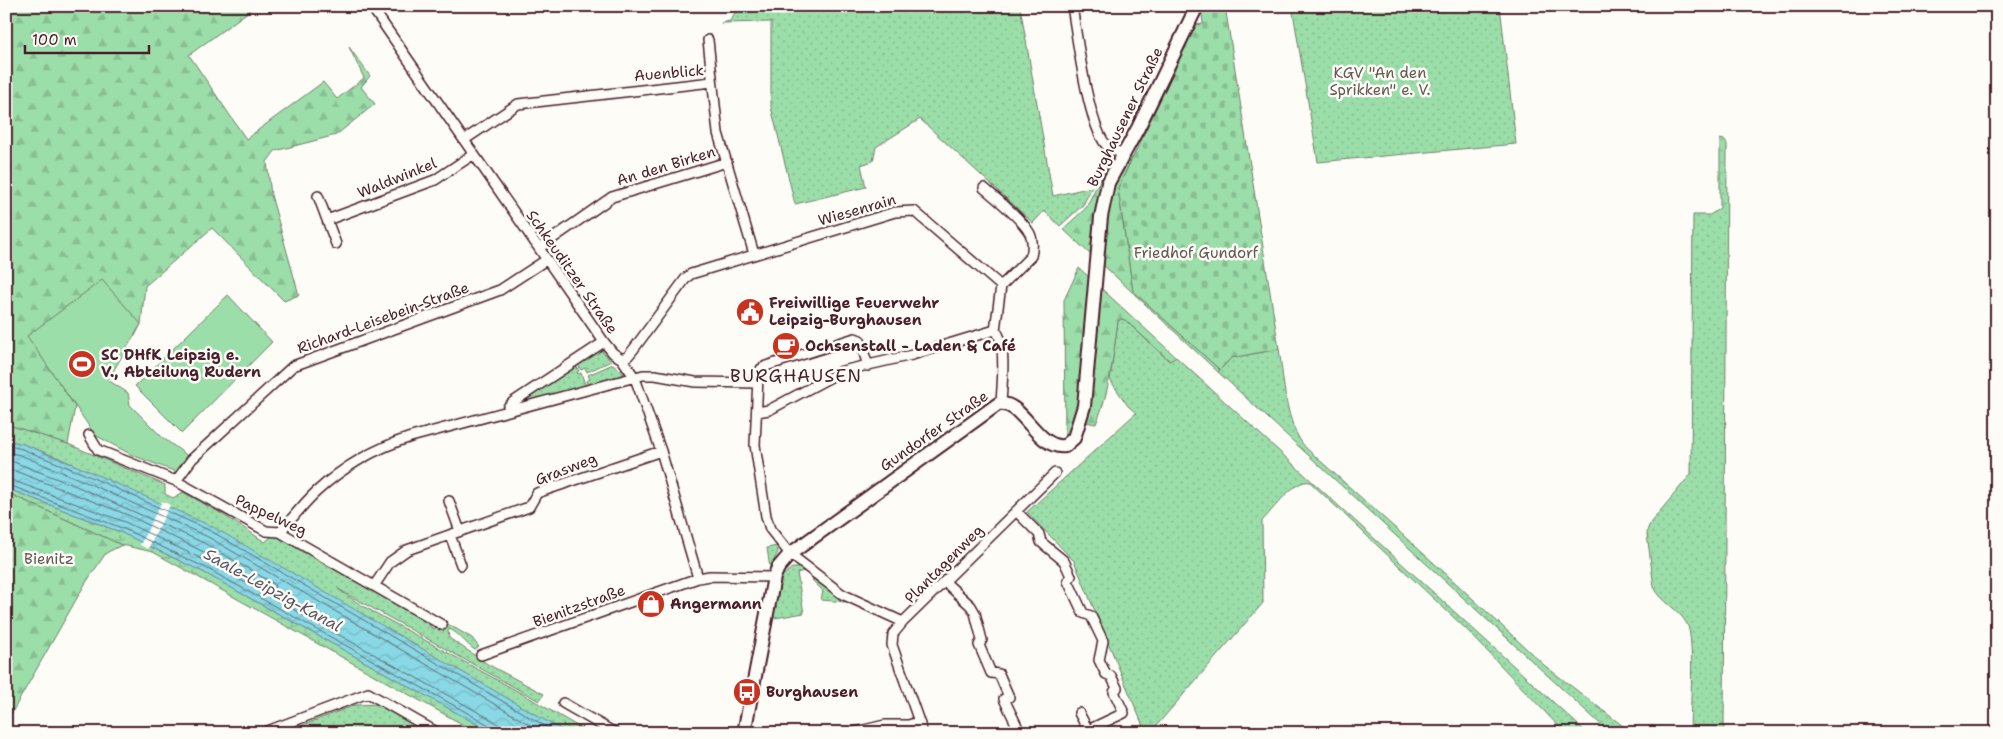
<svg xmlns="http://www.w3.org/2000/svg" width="2003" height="739" font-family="'Shantell Sans',sans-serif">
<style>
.grass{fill:url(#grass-dots);stroke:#727e6a}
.forest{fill:url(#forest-firs);stroke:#727e6a}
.wetland{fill:url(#wetland-marsh);stroke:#727e6a}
.cemetery{fill:url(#cemetery-stones);stroke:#727e6a}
.pitch{fill:#9bdea9;stroke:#727e6a}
.water{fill:url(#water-waves);stroke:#6f8e9b}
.pier{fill:#fdfcf7}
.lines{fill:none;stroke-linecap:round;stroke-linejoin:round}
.shore{stroke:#636975;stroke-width:1}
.street-casing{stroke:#4a1f2b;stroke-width:12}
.secondary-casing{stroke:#4a1f2b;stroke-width:16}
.street{stroke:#fdfcf7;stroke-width:9}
.secondary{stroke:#fdfcf7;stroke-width:12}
.labels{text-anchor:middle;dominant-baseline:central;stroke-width:5;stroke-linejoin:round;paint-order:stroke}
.street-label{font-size:15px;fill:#4a1f2b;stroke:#fdfcf7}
.park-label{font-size:15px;fill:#625851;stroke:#fdfcf7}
.poi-label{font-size:15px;font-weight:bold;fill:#4a1f2b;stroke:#fdfcf7;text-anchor:start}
.water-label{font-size:16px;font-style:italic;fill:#5d5663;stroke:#fdfcf7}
.quarter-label{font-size:18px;letter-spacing:1px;fill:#4a1f2b;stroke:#fdfcf7}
</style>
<defs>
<pattern id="grass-dots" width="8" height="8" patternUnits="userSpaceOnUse" patternTransform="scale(1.25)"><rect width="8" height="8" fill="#9bdea9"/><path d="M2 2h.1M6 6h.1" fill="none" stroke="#87be92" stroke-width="1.8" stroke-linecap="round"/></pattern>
<pattern id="forest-firs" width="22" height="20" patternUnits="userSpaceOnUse" patternTransform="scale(1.25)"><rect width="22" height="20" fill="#9bdea9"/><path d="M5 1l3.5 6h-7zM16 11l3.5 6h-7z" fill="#87be92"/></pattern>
<pattern id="wetland-marsh" width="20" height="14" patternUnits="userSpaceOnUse" patternTransform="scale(1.25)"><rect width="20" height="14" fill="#9bdea9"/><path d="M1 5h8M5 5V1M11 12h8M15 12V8" fill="none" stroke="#87be92"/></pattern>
<pattern id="cemetery-stones" width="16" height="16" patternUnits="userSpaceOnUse" patternTransform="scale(1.25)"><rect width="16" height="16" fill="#9bdea9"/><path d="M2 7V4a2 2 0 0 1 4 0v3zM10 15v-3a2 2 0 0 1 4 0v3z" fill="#87be92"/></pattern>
<pattern id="water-waves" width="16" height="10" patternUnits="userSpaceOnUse" patternTransform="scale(1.25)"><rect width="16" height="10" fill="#88d8e5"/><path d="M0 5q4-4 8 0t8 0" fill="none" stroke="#77b9c5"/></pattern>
</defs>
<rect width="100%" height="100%" fill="#fdfcf7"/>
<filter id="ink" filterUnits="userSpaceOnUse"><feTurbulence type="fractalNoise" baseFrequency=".02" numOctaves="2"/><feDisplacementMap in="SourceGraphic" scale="10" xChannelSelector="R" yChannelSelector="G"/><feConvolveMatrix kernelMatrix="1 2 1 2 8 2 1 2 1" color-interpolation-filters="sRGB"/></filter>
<g filter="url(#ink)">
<!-- grass -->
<path class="grass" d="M739 6H842L853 8 854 6H1020L1053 196 1092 187 1083 205 1060 226 1044 211 1033 223 920 119 876 147 873 161 861 165 866 187 795 204 771 107V22L721 23 730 21Z
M1292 6H1500L1516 144 1318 162Z
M1720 139 1724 140 1727 144 1724 733H1690C1690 713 1695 638 1687 624 1679 609 1661 602 1654 587L1647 534 1648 528 1651 522 1691 474 1693 215H1710L1720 208Z
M1121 319 1125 320 1169 361 1176 357 1587 733H1565L1467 630 1310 482C1295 478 1273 510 1262 521L1263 603 1150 733H1146L1074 561 1027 512 1136 413 1128 406 1110 380 1118 321Z
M600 348 611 361 587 372 585 368 581 370 577 363Z
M1279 349C1284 380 1285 424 1306 448L1445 573 1544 665 1632 733H1610L1218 372 1231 358Z
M575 364 579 371 577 372 578 374 581 373 586 387 525 402 524 399Z
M613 364 624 373 619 379 588 387 586 381 590 379 588 375Z
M6 424 68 444 165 485V494L173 498 183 492 224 515 265 542 272 536 280 537 430 622V627L434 629 446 623 472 638 479 647 475 650C465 644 460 633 449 629L448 631 449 638 489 665 544 694 539 701 338 589 361 605 521 693 589 733H567L358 612 108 480 59 458 23 444 6 440Z
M777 546 778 552 770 568 767 548Z
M792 568H800L804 571 797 573 804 613 775 618 773 616 782 576Z
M813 579 845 602 821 600 823 591 812 580Z
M381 704 431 733H283L355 705Z"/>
<!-- forest -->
<path class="forest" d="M6 6H256L189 55 246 139 323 82 337 99 364 78 349 47 370 76 361 87 375 104 336 135 275 151 267 162 271 195 299 295 284 301 212 228 145 286 141 324 135 336 58 381 75 407 68 444 6 424Z
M1132 158 1118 188 1133 291 1220 370 1218 372 1102 264 1106 209 1113 183 1126 159Z
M1107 164 1109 169 1096 207 1091 255 1063 229 1086 208Z
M1079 268 1090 278 1080 397 1069 434 1065 437 1064 300Z
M1103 290 1176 357 1170 361 1125 320 1121 319 1118 321C1113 356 1110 391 1096 424L1085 422 1100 292Z
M6 492 122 545 106 553 85 584 6 723Z"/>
<!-- wetland -->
<path class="wetland" d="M6 488 120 532 203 572 493 733H478L153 552 122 545 6 492Z"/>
<!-- cemetery -->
<path class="cemetery" d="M1205 6H1225L1279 349 1231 358 1220 370 1133 291 1118 188 1196 25 1203 24 1202 14Z"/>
<!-- pitch -->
<path class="pitch" d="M102 280 141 324 108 380 128 393 130 405 163 438 192 459 179 473 132 455 95 435 27 336Z
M228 295 272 342 182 433 135 386Z"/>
<!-- water -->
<path class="water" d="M6 440 23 444 84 469 213 527 567 733H493L203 572 120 532 6 488Z"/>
<!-- pier -->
<path class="pier" d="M162 501 170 505 148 549 140 545Z"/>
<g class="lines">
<!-- shore -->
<path class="shore" d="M6 445 22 449 82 473 211 531 557 733
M6 452 20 455 79 479 208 537 544 733
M6 459 76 486 204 543 274 584 275 587 271 588 212 556 128 515 15 471 6 470
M6 478 125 522 208 562 494 721 499 725 501 733
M6 484 122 528 206 568 491 726 494 733"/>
<defs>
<path id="street" d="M371 6 604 342 613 353 622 359 635 378 661 451 698 578
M1072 6C1077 35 1088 131 1109 148 1113 150 1119 152 1124 154
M708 40 718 133 754 254
M464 140 518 104 712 82
M984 188C997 199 1021 218 1029 232 1033 238 1033 249 1031 256L1001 286
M318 196 336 244
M327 220 435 180 474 154
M539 248 612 197 727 162
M622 359 628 356 633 350 686 278 691 274 895 212 914 211 1001 286 995 330C1007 340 1002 386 1001 403
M868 366 860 340 855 338 766 366 761 369 758 377 755 445 766 516 770 529 790 554 842 594 903 622 1055 473
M509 411 508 407 513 402 604 342
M757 412 769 410 842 371 912 355 995 330
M89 435 98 450 176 481 266 531 280 532 442 625
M176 481 192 459 293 366 500 290 546 260
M449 501 460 531
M1016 511 1039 534 1041 542 1064 561 1071 576 1068 581 1083 613 1091 616 1103 641 1099 660 1106 674 1111 676 1117 688 1114 692 1124 713 1088 730 1079 713
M280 532C292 519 303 504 316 492 343 467 376 448 411 437L643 375H655L695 382 757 383
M450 535 461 565
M945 582 971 606 975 613 982 640 979 645 991 673 999 674 1009 697 1004 699 1020 732
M374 586 390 562 407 550 529 507 537 493 661 451
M903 622 893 634 892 645 923 733
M481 655 698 578 710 576 774 577
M563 703 615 733
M262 733 368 693 438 733
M851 733 885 725H908L919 722"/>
<path id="secondary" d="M744 733 774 577 778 568 790 554 998 404C1022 399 1037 450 1065 446L1074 438 1084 406 1101 217 1108 183 1138 128 1197 6"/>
</defs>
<!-- street casing -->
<use href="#street" class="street-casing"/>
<!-- secondary casing -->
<use href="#secondary" class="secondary-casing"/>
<!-- street -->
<use href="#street" class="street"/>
<!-- secondary -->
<use href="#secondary" class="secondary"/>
</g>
</g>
<!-- icons -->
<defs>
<symbol id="civic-disc" viewBox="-11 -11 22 22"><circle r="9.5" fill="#c8321e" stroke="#fdfcf7"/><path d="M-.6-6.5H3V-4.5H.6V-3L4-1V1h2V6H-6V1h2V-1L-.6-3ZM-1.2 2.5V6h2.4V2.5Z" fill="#fff"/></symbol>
<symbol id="cafe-disc" viewBox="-11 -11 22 22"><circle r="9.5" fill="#c8321e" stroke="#fdfcf7"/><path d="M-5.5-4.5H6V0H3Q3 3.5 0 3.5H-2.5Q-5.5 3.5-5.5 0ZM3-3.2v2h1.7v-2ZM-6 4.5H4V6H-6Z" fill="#fff"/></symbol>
<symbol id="stadium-disc" viewBox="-11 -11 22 22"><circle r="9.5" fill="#c8321e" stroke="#fdfcf7"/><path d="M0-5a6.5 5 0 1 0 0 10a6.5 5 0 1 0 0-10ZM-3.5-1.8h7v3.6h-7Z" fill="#fff"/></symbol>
<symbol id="shop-disc" viewBox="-11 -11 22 22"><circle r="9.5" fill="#c8321e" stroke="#fdfcf7"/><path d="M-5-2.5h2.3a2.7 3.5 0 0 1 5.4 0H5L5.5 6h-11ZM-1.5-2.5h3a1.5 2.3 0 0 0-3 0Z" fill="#fff"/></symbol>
<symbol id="bus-disc" viewBox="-11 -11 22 22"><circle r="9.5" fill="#c8321e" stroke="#fdfcf7"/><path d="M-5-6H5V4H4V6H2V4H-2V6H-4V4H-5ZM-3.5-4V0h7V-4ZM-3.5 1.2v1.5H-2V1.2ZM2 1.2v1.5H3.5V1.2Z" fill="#fff"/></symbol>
</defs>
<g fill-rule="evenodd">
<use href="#civic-disc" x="734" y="296" width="32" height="32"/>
<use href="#cafe-disc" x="770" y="330" width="32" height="32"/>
<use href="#stadium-disc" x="66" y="348" width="32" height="32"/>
<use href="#shop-disc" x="635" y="588" width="32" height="32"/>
<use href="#bus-disc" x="731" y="676" width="32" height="32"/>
</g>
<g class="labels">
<!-- street labels -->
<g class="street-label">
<text transform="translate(669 73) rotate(-5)">Auenblick</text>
<text transform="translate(1125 117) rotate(-64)">Burghausener Straße</text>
<text transform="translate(666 166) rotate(-17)">An den Birken</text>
<text transform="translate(397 178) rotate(-22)">Waldwinkel</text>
<text transform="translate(857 210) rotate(-16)">Wiesenrain</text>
<text transform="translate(572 272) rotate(55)">Schkeuditzer Straße</text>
<text transform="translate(383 318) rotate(-20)">Richard-Leisebein-Straße</text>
<text transform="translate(934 431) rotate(-35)">Gundorfer Straße</text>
<text transform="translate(566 469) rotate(-21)">Grasweg</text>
<text transform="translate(271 515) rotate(25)">Pappelweg</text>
<text transform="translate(944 564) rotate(-45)">Plantagenweg</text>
<text transform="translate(579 606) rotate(-20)">Bienitzstraße</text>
</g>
<!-- park labels -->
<g class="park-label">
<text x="1380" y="73">KGV "An den<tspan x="1380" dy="17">Sprikken" e. V.</tspan></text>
<text x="1196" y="253">Friedhof Gundorf</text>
<text x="49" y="559">Bienitz</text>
</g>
<!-- poi labels -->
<g class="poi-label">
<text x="769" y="303">Freiwillige Feuerwehr<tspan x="769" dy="17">Leipzig-Burghausen</tspan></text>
<text x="805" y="346">Ochsenstall - Laden &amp; Café</text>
<text x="101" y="355">SC DHfK Leipzig e.<tspan x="101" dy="17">V., Abteilung Rudern</tspan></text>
<text x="670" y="604">Angermann</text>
<text x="766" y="692">Burghausen</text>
</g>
<!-- water labels -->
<g class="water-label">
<text transform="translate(273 590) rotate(29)">Saale-Leipzig-Kanal</text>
</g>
<!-- quarter labels -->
<g class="quarter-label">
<text x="796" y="376">BURGHAUSEN</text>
</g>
</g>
<!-- margin -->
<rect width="2003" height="739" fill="none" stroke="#fdfcf7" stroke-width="25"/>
<rect x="12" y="12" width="1978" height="714" fill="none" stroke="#4a1f2b" stroke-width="2" filter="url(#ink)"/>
<!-- scale -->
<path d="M25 45v8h124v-8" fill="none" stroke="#4a1f2b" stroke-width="2.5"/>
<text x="32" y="45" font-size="15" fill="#4a1f2b" stroke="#fdfcf7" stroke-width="4" paint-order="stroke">100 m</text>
</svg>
